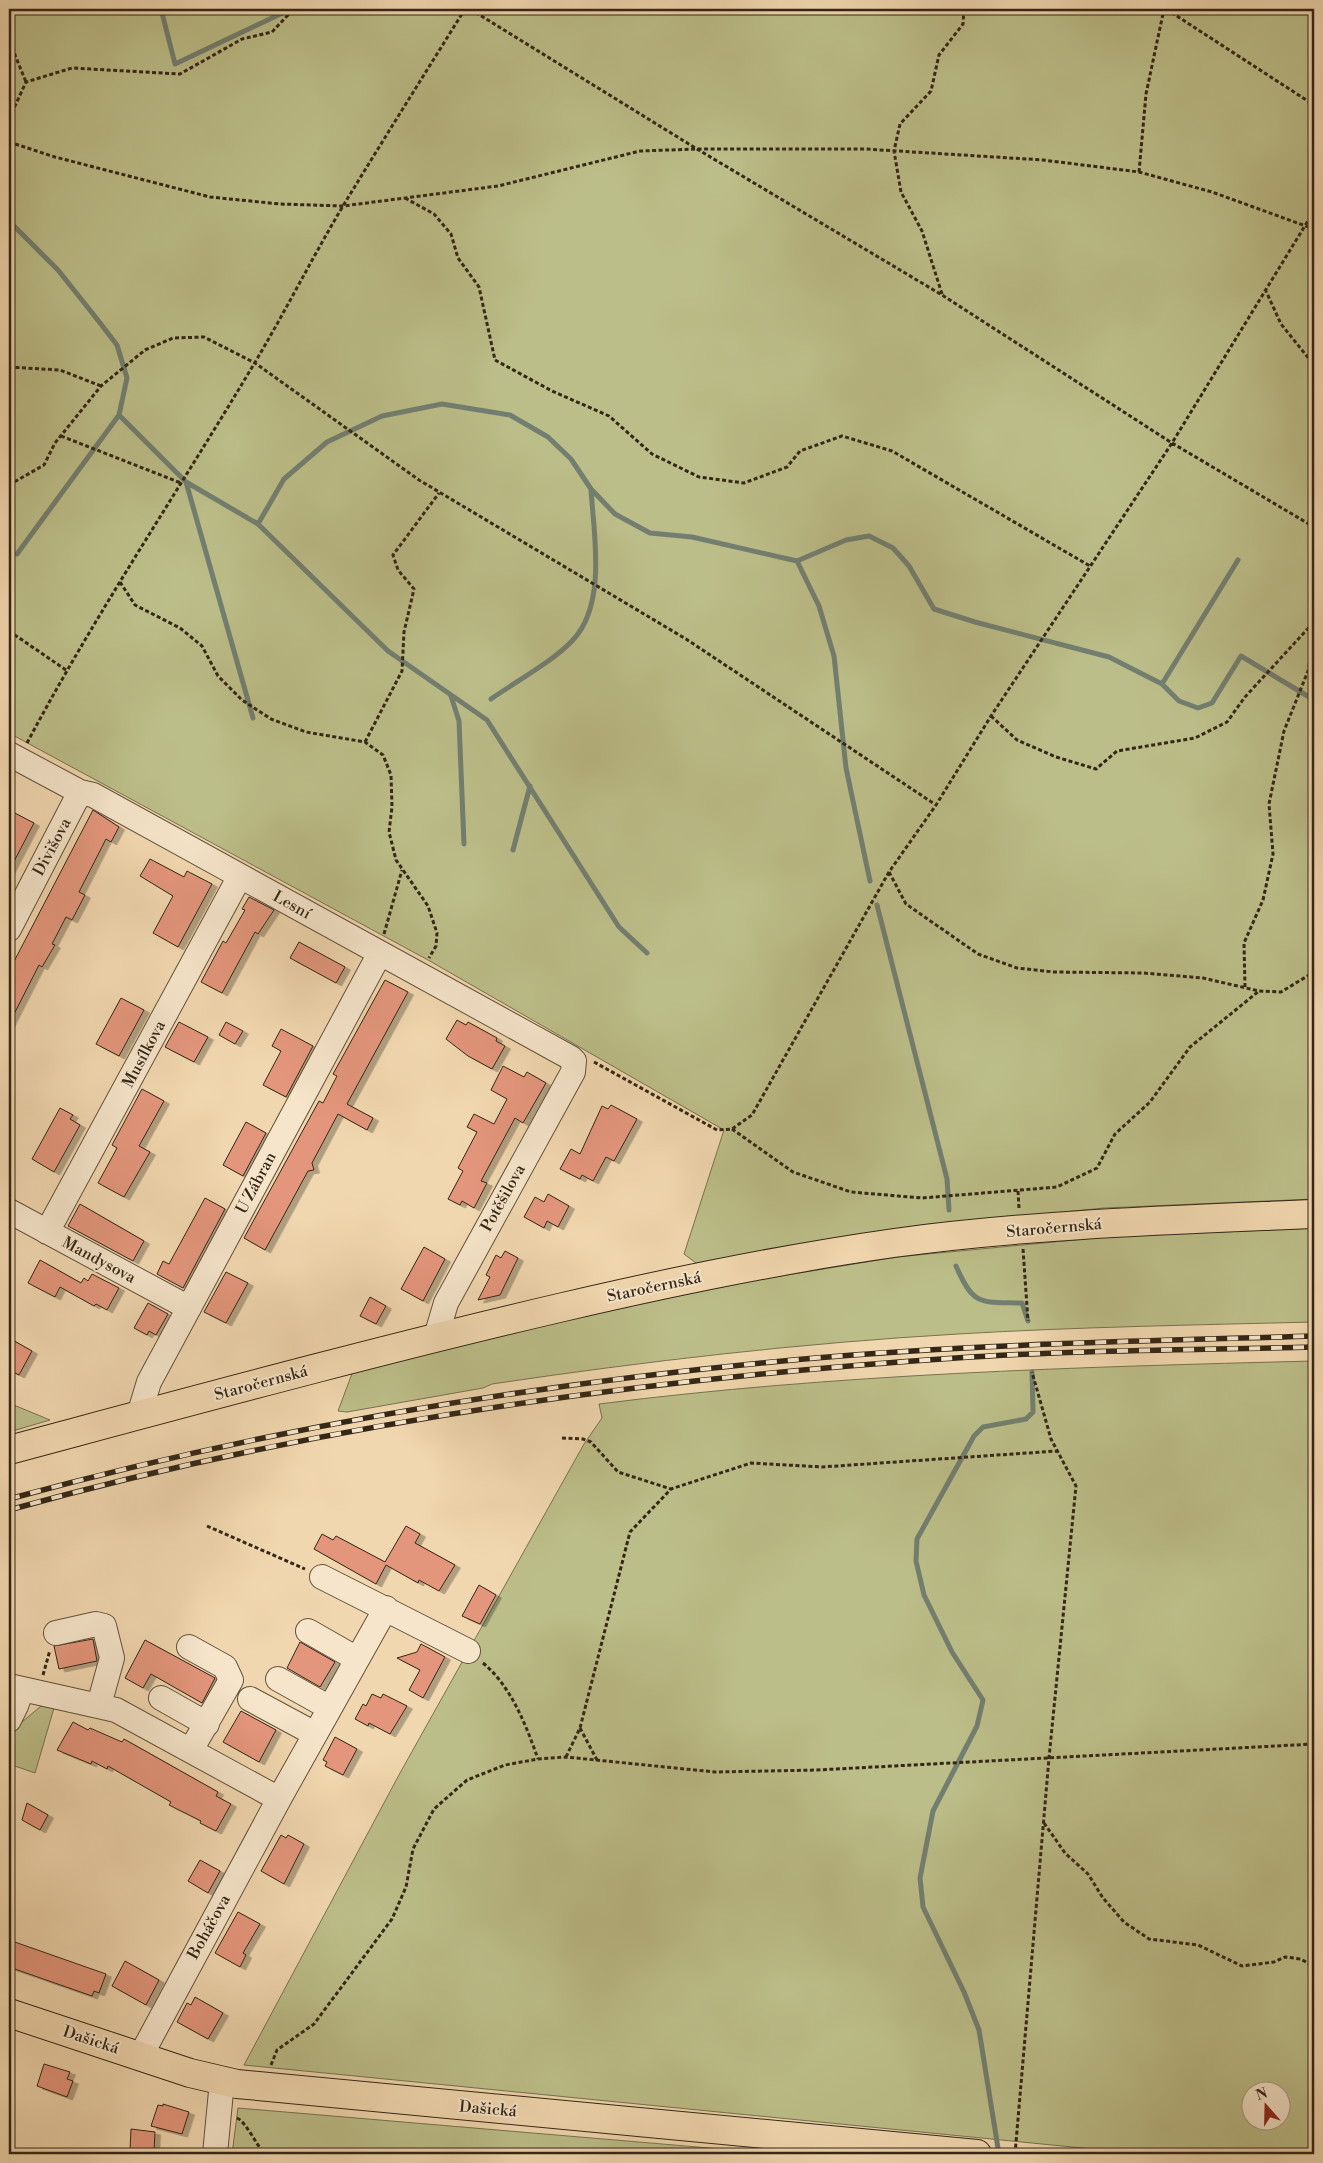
<svg xmlns="http://www.w3.org/2000/svg" width="1323" height="2163" font-family="'Libre Bodoni',serif">
<style>
.green{fill:#bcbe89;stroke:#787250;fill-rule:evenodd}
.lines{fill:none;stroke-linecap:round;stroke-linejoin:round}
.stream{stroke:#727f70;stroke-width:5}
.building{fill:#e4967b;stroke:#342616;filter:url(#shadow)}
.minor-casing{stroke:#63523c;stroke-width:26}
.major-casing{stroke:#342616;stroke-width:30}
.path{stroke:#342616;stroke-width:3;stroke-dasharray:4 2.5;stroke-linecap:butt}
.minor{stroke:#f6e5cb;stroke-width:24}
.major{stroke:#f1d7af;stroke-width:28}
.rail-casing{stroke:#342616;stroke-width:5.5}
.rail{stroke:#f6e5cb;stroke-width:4;stroke-dasharray:11;stroke-linecap:butt}
.labels{text-anchor:middle;dominant-baseline:central;stroke-width:4;stroke-linejoin:round;paint-order:stroke}
.street-label{font-size:16px;fill:#342616;stroke:#f6e5cb}
</style>
<defs>
<filter id="shadow"><feDropShadow dx="5.5" dy="3" stdDeviation="0" flood-color="#0004"/></filter>
</defs>
<rect width="100%" height="100%" fill="#f1d7af"/>
<filter id="stains"><feTurbulence type="fractalNoise" baseFrequency=".004" numOctaves="4"/><feColorMatrix values="0 0 0 0 .2 0 0 0 0 .09 0 0 0 0 .02 0 0 0 .5 -.17"/></filter>
<radialGradient id="worn" r=".72"><stop offset=".6" stop-color="#630" stop-opacity="0"/><stop offset="1" stop-color="#630" stop-opacity=".3"/></radialGradient>
<!-- green -->
<path class="green" d="M9 9H1314V1199L1104 1208 893 1229 696 1263 684 1254 724 1130 428 960 9 733Z
M1314 1228V1322C1196 1325 1076 1327 958 1334 802 1343 647 1361 492 1384L483 1388 347 1412 338 1411 353 1371 506 1332 658 1300 756 1280 897 1257 1106 1237Z
M1314 1361V2154H1143L244 2065 400 1773 584 1444 602 1418 599 1404C836 1374 1075 1367 1314 1361ZM1250 2090H1280V2120H1250Z
M9 1403 50 1420 9 1432Z
M41 1706 54 1708 35 1773 9 1764V1737L22 1722Z
M238 2108 780 2154H232Z"/>
<g class="lines">
<!-- stream -->
<path class="stream" d="M161 9 175 64 291 9
M9 221 58 270 97 319 117 345 127 378 119 415 17 554
M119 415 186 482 258 524 388 651 487 720 619 927 647 953
M186 482 253 718
M258 524 284 479 327 442 382 416 442 404 510 415 548 437 571 459 591 489 615 514 650 533 692 537 797 561 819 606 834 656 846 768 870 881
M797 561 846 540 869 536 893 548 909 566 934 609 975 622 1109 657 1162 684 1179 701 1198 708 1212 703 1241 656 1314 700
M1162 684 1238 560
M451 696 459 721 464 844
M491 699C515 682 552 662 572 641 607 605 594 535 591 490
M513 850 530 786
M877 905 947 1179 949 1210
M956 1266C974 1307 980 1302 1022 1303L1028 1321
M998 2148 979 2030 964 1992 923 1907 920 1878 933 1811 977 1726 983 1700 952 1652 924 1595 916 1561 917 1539 974 1436 983 1427 1026 1419 1033 1412 1032 1372"/>
</g>
<!-- building -->
<path class="building" d="M9 810 34 823 9 871Z
M93 810 119 827 111 842 106 839 79 892 85 895 72 920 66 917 52 944 55 945 42 967 39 965 9 1024V971Z
M150 859 184 877 187 871 212 884 178 947 153 933 173 896 140 876Z
M249 897 274 910 258 934 255 932 222 993 201 982 223 941 226 943 245 910 242 909Z
M299 942 345 967 336 983 290 958Z
M385 980 408 992 347 1104 373 1118 367 1130 338 1114 312 1163 314 1170 308 1171 265 1250 244 1238 319 1101 323 1103 337 1076 333 1074Z
M121 998 144 1010 119 1056 96 1044Z
M457 1020 466 1025 468 1022 497 1038 496 1041 505 1046 492 1069 468 1056 446 1039Z
M179 1022 208 1037 194 1062 165 1047Z
M226 1022 243 1031 235 1044 219 1035Z
M281 1029 313 1046 286 1097 263 1085 281 1051 272 1046Z
M503 1066 524 1077 527 1072 546 1083 523 1123 515 1118 481 1181 487 1183 474 1208 462 1201 460 1205 448 1199 463 1171 458 1168 477 1132 467 1127 474 1114 494 1124 507 1099 491 1090Z
M142 1089 164 1101 139 1146 150 1152 124 1197 98 1183 117 1148 112 1145Z
M611 1105 637 1119 614 1161 606 1157 593 1181 582 1175 580 1179 560 1169 571 1149 580 1154 602 1106 608 1109Z
M60 1108 73 1115 70 1119 80 1125 54 1172 32 1159Z
M246 1122 266 1133 243 1176 223 1165Z
M548 1194 569 1206 558 1227 547 1221 544 1228 524 1217 535 1197 544 1202Z
M205 1198 225 1209 183 1288 157 1274 163 1261 169 1264Z
M80 1204 144 1241 133 1261 68 1226Z
M424 1247 445 1259 423 1301 401 1289Z
M505 1251 518 1258 500 1295 478 1300 490 1277 486 1275 496 1255 501 1258Z
M40 1260 81 1283 84 1278 88 1281 92 1274 119 1288 107 1310 96 1304 94 1306 60 1287 55 1297 28 1283Z
M226 1272 248 1283 226 1323 204 1312Z
M370 1297 386 1306 376 1324 360 1316Z
M148 1303 168 1314 156 1335 149 1331 147 1335 134 1328Z
M9 1338 32 1351 19 1375 9 1370Z
M406 1526 420 1534 415 1543 455 1565 439 1591 419 1580 418 1583 386 1565 376 1584 314 1549 322 1534 333 1540 336 1536 385 1562Z
M479 1585 496 1595 480 1624 462 1616Z
M93 1639 97 1661 59 1669 54 1646Z
M145 1640 215 1678 202 1703 151 1674 143 1688 125 1678Z
M300 1642 335 1662 320 1687 287 1668Z
M421 1644 445 1657 423 1698 409 1690 420 1670 397 1658 417 1652Z
M372 1694 381 1698 383 1694 407 1706 390 1734 369 1723 368 1726 355 1719 363 1704 366 1706Z
M241 1711 276 1730 259 1762 223 1742Z
M73 1722 88 1730 90 1728 122 1742 124 1739 218 1792 216 1796 231 1804 216 1831 200 1823 201 1821 169 1805 171 1802 108 1766 107 1769 92 1761 91 1764 57 1750Z
M335 1737 357 1749 343 1775 325 1766 327 1762 323 1760Z
M27 1803 48 1815 40 1830 22 1820Z
M281 1835 286 1838 288 1835 304 1844 284 1884 261 1871Z
M200 1860 220 1871 208 1893 188 1881Z
M238 1912 260 1924 243 1953 246 1955 240 1967 215 1953Z
M9 1940 106 1974 99 1993 94 1991 92 1996 9 1967Z
M125 1961 159 1980 146 2005 112 1986Z
M195 1997 223 2013 208 2039 177 2022 187 2003 191 2005Z
M44 2064 70 2072 67 2079 73 2081 67 2097 37 2086Z
M163 2104 189 2112 182 2134 151 2126 158 2105 163 2106Z
M131 2129 155 2132 154 2151 130 2150Z"/>
<g class="lines">
<defs>
<path id="minor" d="M9 754 80 792 93 795 571 1058 574 1061 573 1072 446 1303 436 1337
M9 929 80 792
M9 1211 189 1308
M47 1232 240 876
M139 1415 149 1382 380 953
M322 1577 468 1651
M308 1631 357 1659
M56 1633 96 1624 104 1626 112 1658 99 1705
M189 1647 225 1667 231 1680 191 1750
M278 1679 330 1708
M9 1686 116 1710 279 1799
M161 1698 207 1724
M250 1699 315 1734
M9 1720 16 1706 22 1689
M140 2057 279 1799 386 1608
M215 2154 222 2081"/>
<path id="major" d="M9 1450C192 1401 375 1351 559 1308 670 1282 781 1259 894 1243 1033 1224 1174 1220 1314 1214
M9 2013 190 2073 237 2084 977 2154"/>
</defs>
<!-- minor casing -->
<use href="#minor" class="minor-casing"/>
<!-- major casing -->
<use href="#major" class="major-casing"/>
<!-- path -->
<path class="path" d="M470 9 697 149 942 295 1172 443 1314 527
M1166 9 1314 105
M9 28 15 55 26 82
M9 119 26 82 72 68 180 74 242 39 272 32 288 15 289 9
M9 142 55 157 210 197 280 204 343 206 498 186 640 151 697 149H865L1043 160 1139 172 1212 192 1314 229
M1139 172 1146 94 1164 9
M405 198 434 214 451 234 458 258 479 287 495 360 552 391 609 416 652 454 699 477 744 483 787 467 800 451 842 436 892 451 1090 566
M1265 289 1281 324 1314 365
M942 294 922 231 901 192 894 151 900 124 931 91 939 55 963 24 964 9
M9 367 60 370 101 386
M61 436 181 483
M9 485 44 465 55 443 101 386 145 350 173 338 204 337 255 363 419 480 686 639 936 805
M120 582 135 605 180 628 202 646 218 676 242 700 271 719 306 732 365 742 383 755 391 775 392 807 389 832 396 860 428 906 437 933 436 946 429 958
M1314 620V631
M9 631 66 670
M991 716 1017 740 1056 757 1096 769 1117 751 1195 738 1227 722 1245 697 1313 623
M365 742 402 671 404 632 414 589 398 570 393 555 439 493
M27 743C96 613 179 490 254 364 285 312 312 258 343 206 383 140 424 75 465 9
M889 872 906 904 978 954 1017 968 1054 972 1143 973 1203 978 1259 991 1281 992 1314 972
M384 934 402 870
M9 955 12 948
M1245 987 1244 943 1263 900 1273 854 1269 804 1284 731 1308 671 1314 638
M594 1062 717 1130 732 1129 752 1115 889 872 936 805 991 716 1172 443 1314 211
M732 1129 793 1172 851 1192 922 1198 1057 1187 1097 1168 1115 1134 1150 1102 1190 1047 1259 991
M1018 1191 1019 1208
M1023 1249 1028 1321
M562 1438 583 1439 591 1442 618 1472 671 1489
M207 1526 305 1569
M483 1663C511 1686 526 1725 538 1759
M43 1675 50 1650
M580 1728 597 1760
M566 1757 580 1728 630 1532 671 1489 751 1463 822 1467 1057 1451
M1044 1823 1065 1853 1088 1874 1103 1898 1124 1922 1149 1939 1198 1945 1242 1966 1274 1962 1285 1957 1301 1959 1314 1967
M271 2065 277 2050 314 2024 392 1919 406 1887 413 1849 434 1809 467 1780 505 1765 538 1759 566 1757 715 1772 817 1770 1314 1744
M237 2118C247 2123 256 2145 265 2154
M1015 2154 1049 1758 1076 1486 1051 1439 1032 1372"/>
<!-- minor -->
<use href="#minor" class="minor"/>
<!-- major -->
<use href="#major" class="major"/>
<defs>
<path id="rail" d="M9 1499C268 1428 537 1383 804 1359 974 1344 1144 1341 1314 1336
M9 1510C317 1424 638 1379 956 1358 1075 1350 1195 1350 1314 1347"/>
</defs>
<!-- rail casing -->
<use href="#rail" class="rail-casing"/>
<!-- rail -->
<use href="#rail" class="rail"/>
</g>
<g class="labels">
<!-- street labels -->
<g class="street-label">
<text transform="translate(52 847) rotate(-62)">Divišova</text>
<text transform="translate(292 905) rotate(29)">Lesní</text>
<text transform="translate(144 1054) rotate(-62)">Musílkova</text>
<text transform="translate(256 1183) rotate(-62)">U Zábran</text>
<text transform="translate(503 1198) rotate(-61)">Potěšilova</text>
<text transform="translate(1054 1228) rotate(-5)">Staročernská</text>
<text transform="translate(99 1260) rotate(28)">Mandysova</text>
<text transform="translate(654 1287) rotate(-12)">Staročernská</text>
<text transform="translate(261 1383) rotate(-15)">Staročernská</text>
<text transform="translate(209 1927) rotate(-61)">Boháčova</text>
<text transform="translate(91 2040) rotate(18)">Dašická</text>
<text transform="translate(488 2109) rotate(5)">Dašická</text>
</g>
</g>
<!-- margin -->
<rect width="1323" height="2163" fill="none" stroke="#f1d7af" stroke-width="30"/>
<rect x="10" y="10" width="1303" height="2143" fill="none" stroke="#342616" stroke-width="2.5"/>
<rect x="15" y="15" width="1293" height="2133" fill="none" stroke="#342616"/>
<!-- north arrow -->
<g transform="translate(1266 2106) rotate(340)"><circle r="24" fill="#f6e5cb" stroke="#a89983"/>
<path d="M0-4L9 19L0 12L-9 19Z" fill="#8f2418"/>
<text y="-8" font-size="14" font-weight="bold" text-anchor="middle" fill="#342616">N</text>
</g>
<rect width="100%" height="100%" filter="url(#stains)"/>
<rect width="100%" height="100%" fill="url(#worn)"/>
</svg>
